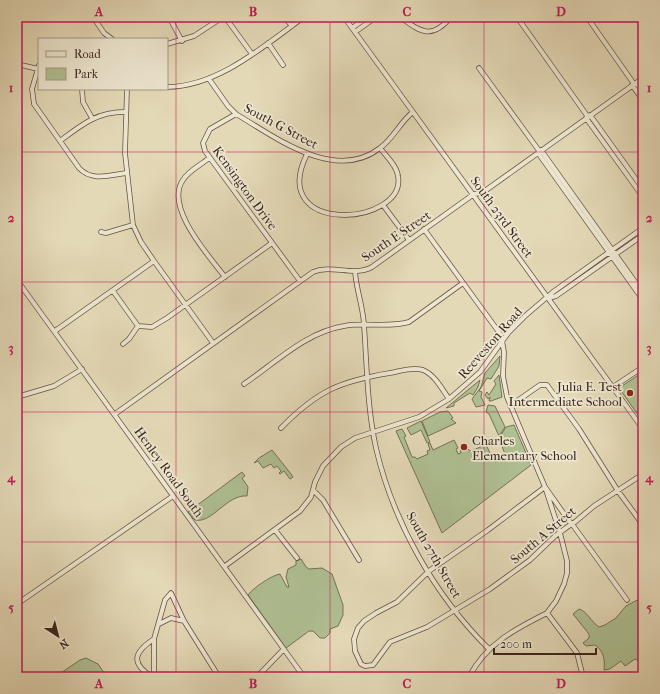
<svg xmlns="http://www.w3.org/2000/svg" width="660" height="694" font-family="'IM FELL French Canon',serif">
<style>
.green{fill:#afc093;stroke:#747258}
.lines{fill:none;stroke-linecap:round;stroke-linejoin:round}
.minor-casing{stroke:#635244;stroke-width:5.5}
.minor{stroke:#ede6d0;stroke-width:4}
.grid{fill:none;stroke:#c2185b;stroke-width:1;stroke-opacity:0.55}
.poi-dot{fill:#8f2418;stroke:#ede6d0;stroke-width:1.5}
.labels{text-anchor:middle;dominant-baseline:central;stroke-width:3.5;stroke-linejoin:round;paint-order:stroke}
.street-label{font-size:13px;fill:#38251d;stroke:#ede6d0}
.poi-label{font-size:13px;fill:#38251d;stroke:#ede6d0;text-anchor:end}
.neatline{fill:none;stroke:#c2185b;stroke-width:1.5}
.grid-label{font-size:13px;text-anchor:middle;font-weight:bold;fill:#c2185b}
</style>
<rect width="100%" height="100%" fill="#e4d9b7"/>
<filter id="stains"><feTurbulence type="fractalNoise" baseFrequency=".005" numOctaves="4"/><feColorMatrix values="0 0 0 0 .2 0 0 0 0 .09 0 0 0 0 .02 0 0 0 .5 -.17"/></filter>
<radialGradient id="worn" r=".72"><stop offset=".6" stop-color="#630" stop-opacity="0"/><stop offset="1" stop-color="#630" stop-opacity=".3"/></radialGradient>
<!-- green -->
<path class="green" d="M500 356 499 366 491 379 487 378 479 391 482 392 481 397 485 405 476 407 472 399 481 387 485 373Z
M643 372V422L619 388Z
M499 375 502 397 491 401H489L490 397 488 399 485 395 487 392 489 395 496 384 494 381Z
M480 380 478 387 473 395 470 393 454 403V406L446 408Z
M488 405 495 406 505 427 499 436 489 414 486 412Z
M448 411 453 418 451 419 456 423 428 436 422 421 440 412Z
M421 421 430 442 427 443 421 430 411 435 407 428Z
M514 425 529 460H528L506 457 499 438 506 427Z
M402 429 406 436 404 437 412 457H415L417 459 428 454 427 451 430 450 428 444 430 443 433 450 454 440 458 448 456 449 458 454 461 453 460 451 467 448 470 451 475 449 480 453 476 449 486 444 491 456 489 458 492 457 495 462 506 458 530 462 531 465 442 533 396 431Z
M272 450 291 474 293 477 290 479 284 471 280 474 279 473 281 471 277 466 274 468 271 464 263 468 258 461 254 463 259 458Z
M242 472 245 476 242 478 248 487 247 496C227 494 212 524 195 520L188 512Z
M301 559 306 567 309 569 322 568 332 574 343 605V615L338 626 330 629V633L325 638H320L313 631H309L286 648 248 595C253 588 272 575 280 574L287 587H289L286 577 288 569 296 565V561Z
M643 597V663L635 659 625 666 621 661 610 669 604 670C605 660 604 651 595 645L586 646 583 643 589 638V634L573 614 579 609C587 611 591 622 599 627L605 625 616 618 626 606Z
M86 658 98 664 107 677H55L80 660Z"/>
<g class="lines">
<defs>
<path id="minor" d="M93 17 104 33 112 39
M169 17 182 41
M225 17 252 54
M284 17 292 26
M344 17 643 429
M400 17C420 31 431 41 451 17
M517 17 588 117
M587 17 634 84
M352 28 368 17
M355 32 376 17
M268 43 283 65
M167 44 194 36 223 17
M17 64 38 69
M39 65 32 89 34 104 79 168C92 182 110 175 127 173
M479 68 540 152
M209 79 228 106 236 114C275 137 335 183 380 148 394 138 400 122 413 112
M636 83 643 92
M632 85 643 100
M167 87C218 87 265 45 304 17
M82 89 83 102 92 118
M127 89 125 153 133 225 141 242 154 261 213 343
M236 114 210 129 203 143 205 151 300 281
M590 115 643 189
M586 118 643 197
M60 141C81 125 98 111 126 112
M541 150 643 293
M538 153 643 300
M307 154C266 237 407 226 398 176 397 166 386 156 380 148
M209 158C201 165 188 171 183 180 164 207 209 256 225 277
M383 205 409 240
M424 229 501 335 504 352 503 376 507 397 545 487 560 533 567 561V573L564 584 556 601 547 613C515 629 486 644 469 677
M101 232 106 233 133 225
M355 271C356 289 363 306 364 325 367 366 367 407 376 448 393 522 435 596 489 649
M17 280 304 677
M113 291 138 326 152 327 167 318 272 243
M549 298 556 296 643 235
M55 331 154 261
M123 344 129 339 138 326
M244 384C275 363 306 332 344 326 366 322 388 328 409 322L463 283
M613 387 643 367
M17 397 54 386 82 369
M510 406 540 385H547L579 429 618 491 643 525
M115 414 313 272C332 264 354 277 372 267L474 194 482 193 643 78
M281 428C317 391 340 381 390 373 401 371 413 367 423 370 435 375 442 389 449 399
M313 490 323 500 359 560
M275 530 297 558
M225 566 300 511 311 497 315 482 323 466 341 447 355 438 419 417 449 399 480 372 509 332 525 316 553 292 643 228
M627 600C609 575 590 549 572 524L569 521 545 487 488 530 429 571 397 602 376 613 364 621 358 628 354 639 355 651 361 664 365 666 373 665 390 642 427 627 490 589 530 560 555 536C562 531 568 526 575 522L594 506 643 474
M17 604 173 496
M547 613 577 653 583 677
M159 624 171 618 184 621
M542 675 544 677
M152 677C130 663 134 652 154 639
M154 677V639L165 600 171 593 184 621 219 677
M257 677 284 649"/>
</defs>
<!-- minor casing -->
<use href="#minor" class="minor-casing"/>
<!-- minor -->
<use href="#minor" class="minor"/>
</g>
<!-- grid -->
<path class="grid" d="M176 17V677M330 17V677M484 17V677M17 152H643M17 282H643M17 412H643M17 542H643"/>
<!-- markers -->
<g class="poi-dot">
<circle cx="630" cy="393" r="4"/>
<circle cx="464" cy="447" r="4"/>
</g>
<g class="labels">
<!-- street labels -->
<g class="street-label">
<text transform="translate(281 126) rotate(28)">South G Street</text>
<text transform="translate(245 188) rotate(54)">Kensington Drive</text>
<text transform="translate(502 217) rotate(54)">South 23rd Street</text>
<text transform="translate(396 236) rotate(-34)">South E Street</text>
<text transform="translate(490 343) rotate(-49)">Reeveston Road</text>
<text transform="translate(169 472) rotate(54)">Henley Road South</text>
<text transform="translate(543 535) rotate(-40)">South A Street</text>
<text transform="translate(434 555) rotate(60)">South 27th Street</text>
</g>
<!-- poi labels -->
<g class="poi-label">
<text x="622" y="386">Julia E. Test<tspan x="622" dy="15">Intermediate School</tspan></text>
<text x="472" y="440" text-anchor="start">Charles<tspan x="472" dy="15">Elementary School</tspan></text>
</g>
</g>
<!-- margin -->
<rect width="660" height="694" fill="none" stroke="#e4d9b7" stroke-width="44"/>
<!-- legend -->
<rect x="38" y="38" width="130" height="52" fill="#ede6d0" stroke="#a59988"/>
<rect x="46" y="51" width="20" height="6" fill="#ede6d0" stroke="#a59988"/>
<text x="74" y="58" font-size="12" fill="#38251d">Road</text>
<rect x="46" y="68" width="20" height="12" fill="#afc093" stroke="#a59988"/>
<text x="74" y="78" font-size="12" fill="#38251d">Park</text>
<!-- north arrow -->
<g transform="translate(58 636) rotate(144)" stroke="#ede6d0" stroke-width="3" paint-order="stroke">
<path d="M0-3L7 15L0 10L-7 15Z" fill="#38251d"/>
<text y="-6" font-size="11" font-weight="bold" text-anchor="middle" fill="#38251d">N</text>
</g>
<!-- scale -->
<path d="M494 648v6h102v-6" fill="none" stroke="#38251d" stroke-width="2"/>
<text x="500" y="648" font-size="12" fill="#38251d" stroke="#ede6d0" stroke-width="3" paint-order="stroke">200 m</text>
<rect x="22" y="22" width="616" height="650" class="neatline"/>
<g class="grid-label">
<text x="99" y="16">A</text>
<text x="253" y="16">B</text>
<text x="407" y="16">C</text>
<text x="561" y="16">D</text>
<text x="11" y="92">1</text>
<text x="649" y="92">1</text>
<text x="11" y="222">2</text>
<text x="649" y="222">2</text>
<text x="11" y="352">3</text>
<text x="649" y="352">3</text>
<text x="11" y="482">4</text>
<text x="649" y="482">4</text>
<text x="11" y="612">5</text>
<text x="649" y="612">5</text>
<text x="99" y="688">A</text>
<text x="253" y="688">B</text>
<text x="407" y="688">C</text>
<text x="561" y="688">D</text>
</g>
<rect width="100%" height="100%" filter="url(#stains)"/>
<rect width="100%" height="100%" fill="url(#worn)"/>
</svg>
